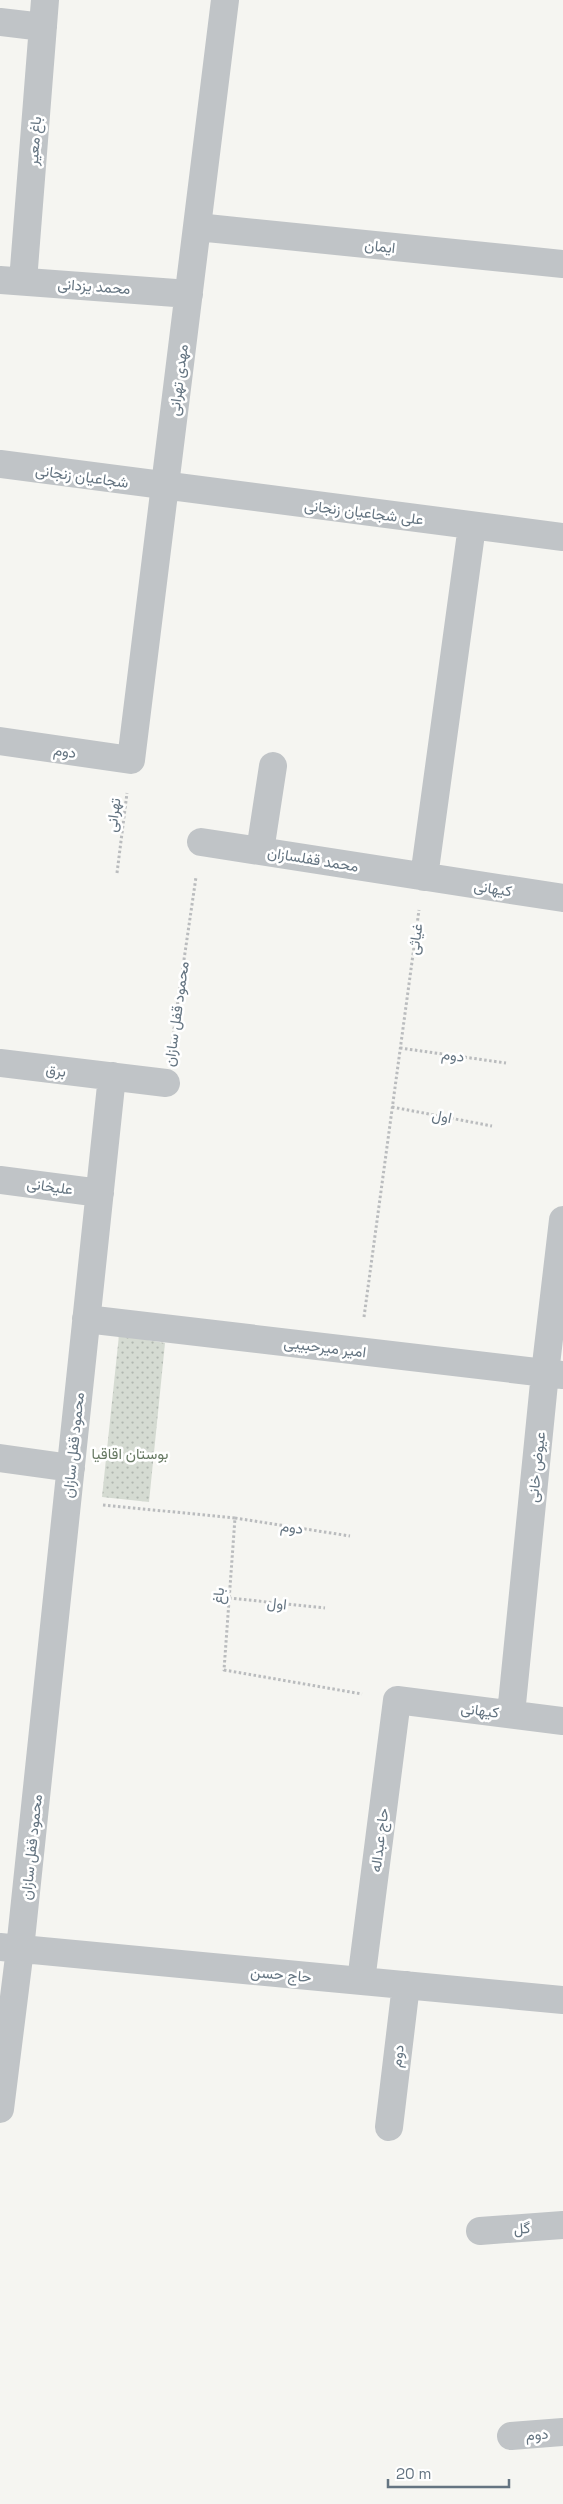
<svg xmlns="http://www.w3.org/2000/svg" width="563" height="2504" font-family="'Space Grotesk',Vazirmatn,sans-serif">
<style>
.park{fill:url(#park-dots)}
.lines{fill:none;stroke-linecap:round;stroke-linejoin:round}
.path{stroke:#babcbe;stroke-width:3;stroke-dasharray:2.5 2.5;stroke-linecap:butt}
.minor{stroke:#c0c4c7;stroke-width:28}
.labels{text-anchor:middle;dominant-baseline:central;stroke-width:5;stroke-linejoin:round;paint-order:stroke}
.street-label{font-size:15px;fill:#647481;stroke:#fff}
.park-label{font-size:15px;fill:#677963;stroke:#fff}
</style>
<defs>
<pattern id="park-dots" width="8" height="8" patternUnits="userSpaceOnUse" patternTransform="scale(1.25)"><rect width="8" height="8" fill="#d5dbd2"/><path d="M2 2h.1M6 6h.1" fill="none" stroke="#b0b6b0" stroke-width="1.8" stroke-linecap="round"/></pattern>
</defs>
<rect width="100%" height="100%" fill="#f5f5f1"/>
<!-- park -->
<path class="park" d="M119 1335 165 1343 149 1502 102 1497Z"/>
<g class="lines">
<!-- path -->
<path class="path" d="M117 873 127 793
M400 1048 506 1063
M171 1049 196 877
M392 1107 492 1126
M364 1317 419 910
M103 1505 235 1518 224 1670 362 1694
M235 1518 350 1536
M229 1598 325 1608"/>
<!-- minor -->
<path class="minor" d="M0 22 43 27
M197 227 563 264
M0 280 189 294
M23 281 45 0
M0 464 563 537
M0 741 131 760 225 0
M201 842 563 898
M260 851 273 766
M424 877 472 526
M0 1063 166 1083
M0 1180 100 1193
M86 1319 563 1375
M0 1458 71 1468
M511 1714 545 1373 563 1220
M0 1947 563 2000
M361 1981 397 1700 563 1721
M0 2109 20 1949 112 1076
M389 2127 406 1985
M480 2231 563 2225
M511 2436 563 2432"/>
</g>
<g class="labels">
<!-- street labels -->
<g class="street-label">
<text transform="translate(34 141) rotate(-86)">باغ معیر</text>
<text transform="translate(380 246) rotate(6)">ایمان</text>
<text transform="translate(94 286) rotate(4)">محمد یزدانی</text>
<text transform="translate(178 380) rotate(-83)">مهدی تهرانی</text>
<text transform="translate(82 476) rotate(8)">شجاعیان زنجانی</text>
<text transform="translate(364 512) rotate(7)">علی شجاعیان زنجانی</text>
<text transform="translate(65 751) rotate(9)">دوم</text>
<text transform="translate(113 815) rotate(-83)">تهرانی</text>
<text transform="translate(313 859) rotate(9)">محمد قفلسازان</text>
<text transform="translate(493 888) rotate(9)">کیهانی</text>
<text transform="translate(415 939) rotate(-82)">غیاثی</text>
<text transform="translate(176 1014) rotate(-82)">محمود قفل سازان</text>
<text transform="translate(453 1055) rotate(8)">دوم</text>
<text transform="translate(56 1070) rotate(7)">برق</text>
<text transform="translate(442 1116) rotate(11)">اول</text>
<text transform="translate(50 1186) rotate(8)">علیخانی</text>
<text transform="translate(325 1347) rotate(7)">امیر میرحبیبی</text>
<text transform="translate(73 1445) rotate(-84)">محمود قفل سازان</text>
<text transform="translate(536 1467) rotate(-84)">عیوض خانی</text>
<text transform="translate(292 1527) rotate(9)">دوم</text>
<text transform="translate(218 1596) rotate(-86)">باغ</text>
<text transform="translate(277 1603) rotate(6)">اول</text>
<text transform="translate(480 1710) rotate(7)">کیهانی</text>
<text transform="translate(379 1840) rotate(-83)">حاج عبداله</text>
<text transform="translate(31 1847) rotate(-84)">محمود قفل سازان</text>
<text transform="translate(281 1974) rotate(5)">حاج حسن</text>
<text transform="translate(397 2056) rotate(-83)">دوم</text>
<text transform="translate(522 2228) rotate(-4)">گل</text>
<text transform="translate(537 2434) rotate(-4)">دوم</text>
</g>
<!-- park labels -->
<g class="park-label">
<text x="130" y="1453">بوستان اقاقیا</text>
</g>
</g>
<!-- scale -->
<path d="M388 2479v8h121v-8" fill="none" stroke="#647481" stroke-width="2.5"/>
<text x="396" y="2479" font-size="15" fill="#647481" stroke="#ffffff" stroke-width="4" paint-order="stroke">20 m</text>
</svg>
